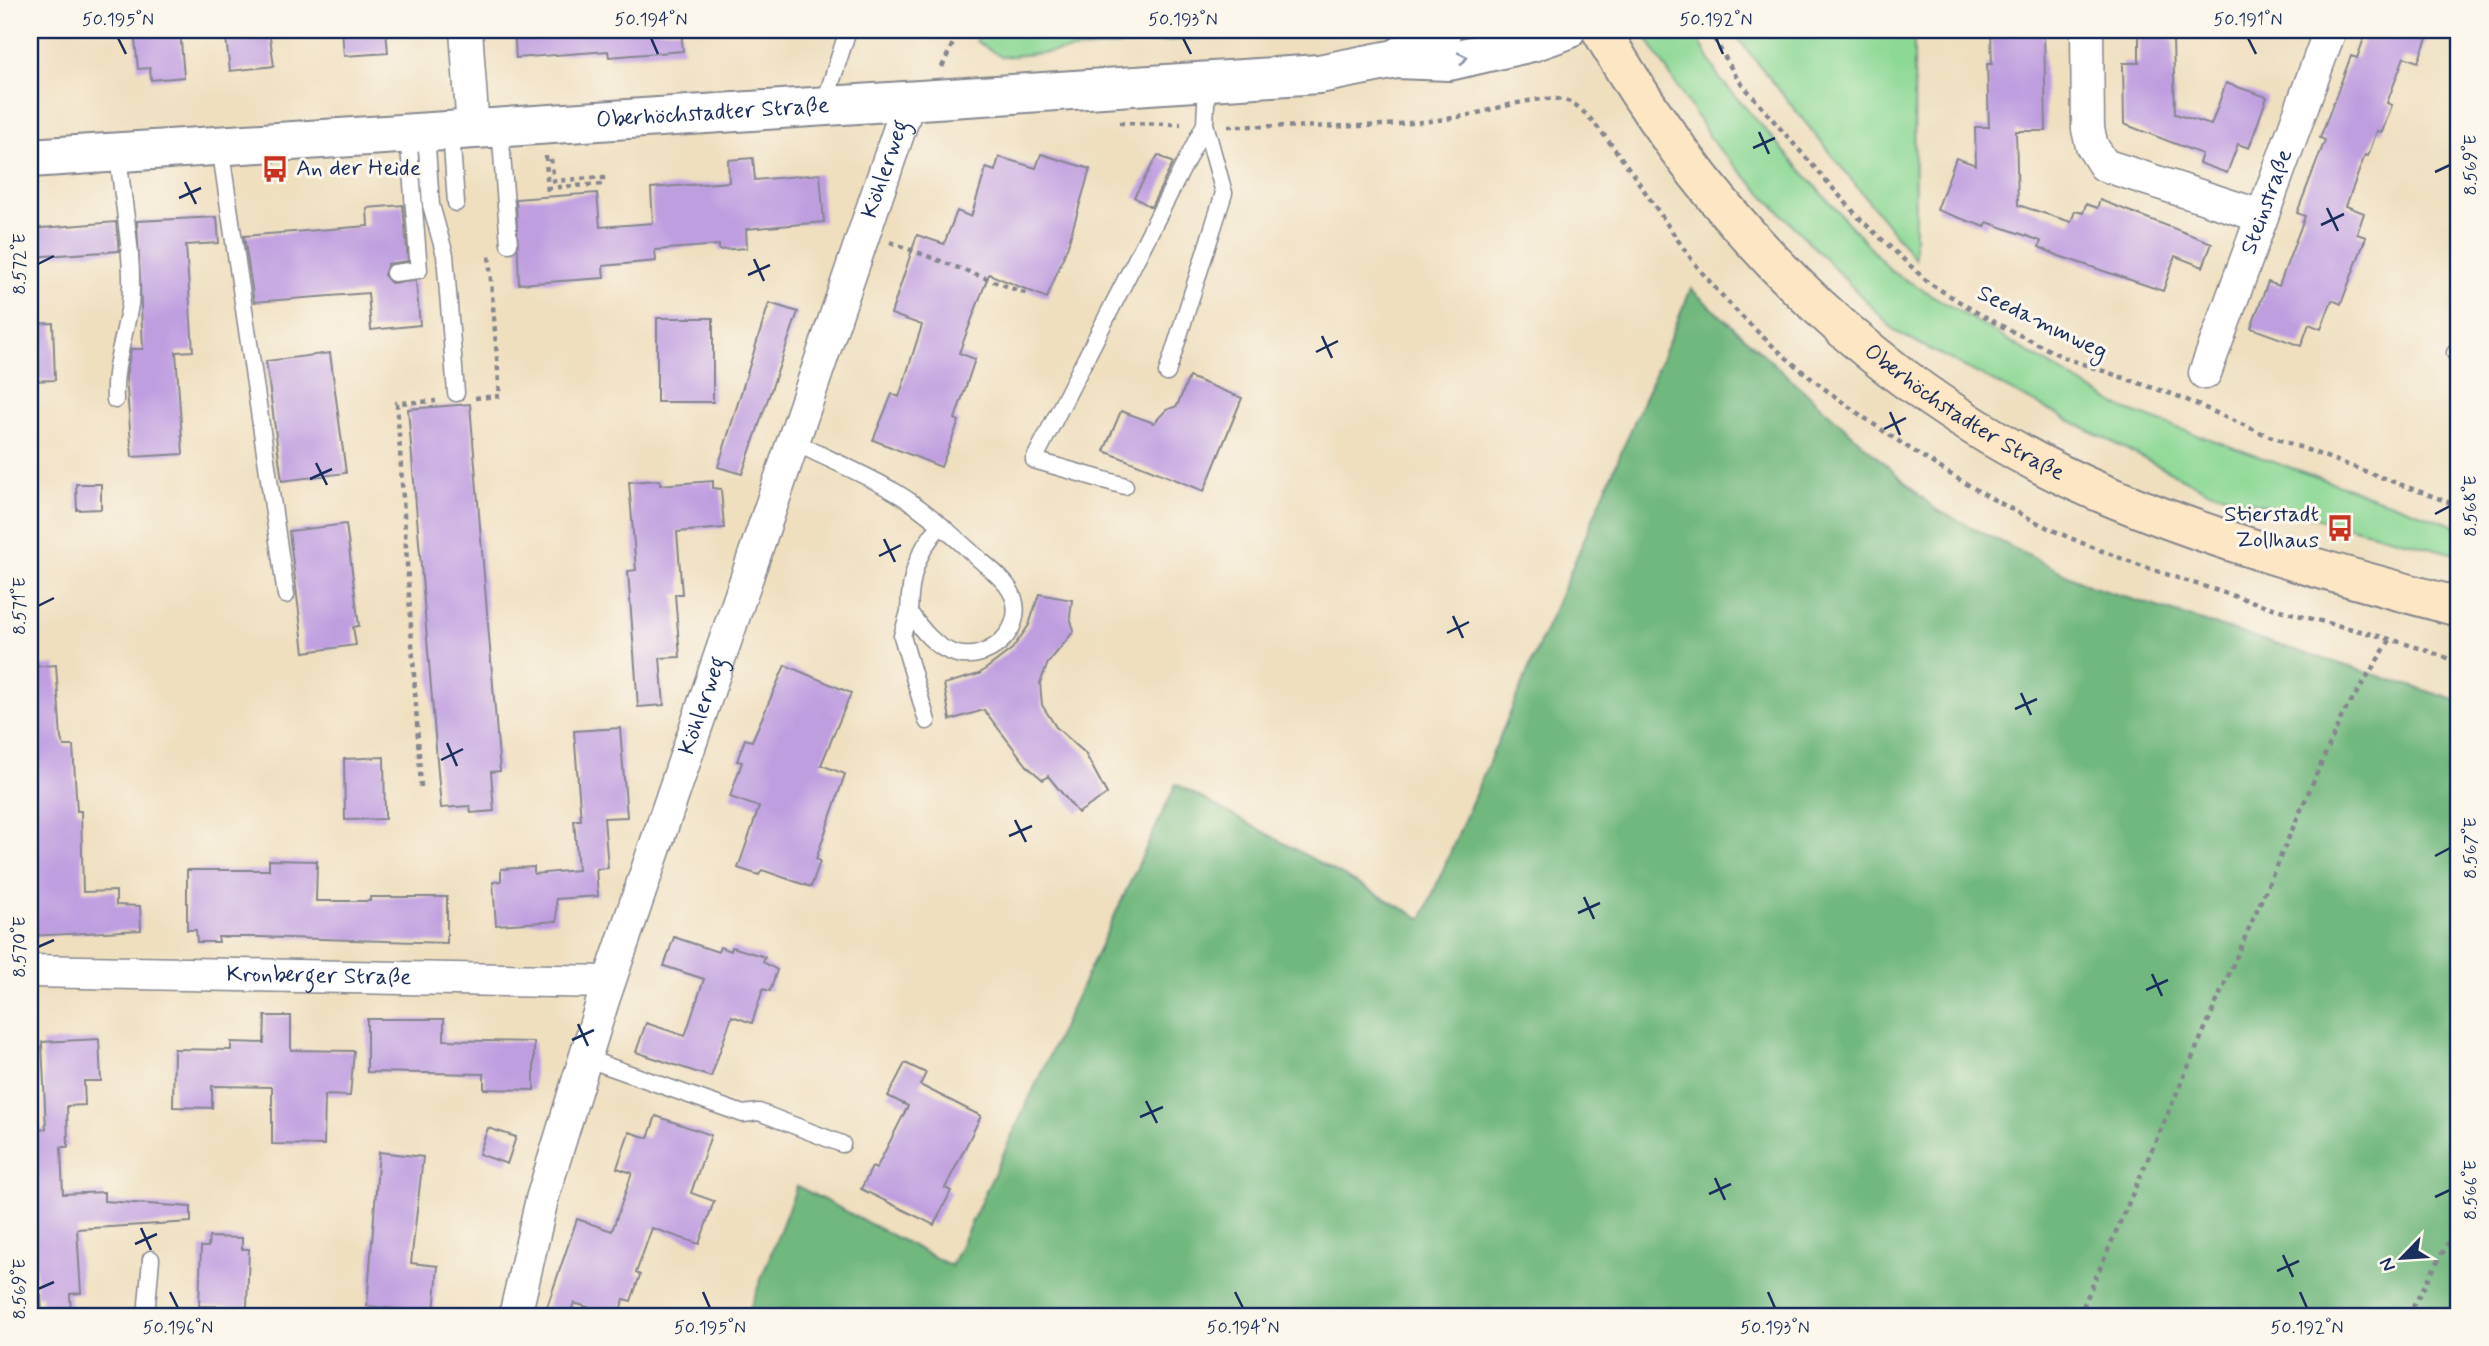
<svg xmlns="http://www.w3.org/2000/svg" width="2489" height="1346" font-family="Mynerve,sans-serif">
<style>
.green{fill:#8cd895;stroke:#54847a;stroke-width:2}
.forest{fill:#71b87e;stroke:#46746e;stroke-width:2}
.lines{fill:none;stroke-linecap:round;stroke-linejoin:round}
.stream{stroke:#7db3eb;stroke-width:9}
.building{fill:#bf9ee0}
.service-casing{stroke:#85878e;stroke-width:19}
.minor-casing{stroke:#85878e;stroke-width:35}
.tertiary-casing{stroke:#85878e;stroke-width:42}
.secondary-casing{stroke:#85878e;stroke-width:42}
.path{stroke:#85878e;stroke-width:4.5;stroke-dasharray:5 5;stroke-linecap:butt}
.service{stroke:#fff;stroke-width:16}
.minor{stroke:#fff;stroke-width:32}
.tertiary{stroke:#fff;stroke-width:38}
.secondary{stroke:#fce6c4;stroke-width:38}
.oneway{stroke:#8d97ae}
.ticks{fill:none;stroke:#1b2f5e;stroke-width:2.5}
.labels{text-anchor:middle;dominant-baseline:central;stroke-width:6;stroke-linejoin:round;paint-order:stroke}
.street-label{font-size:23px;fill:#1b2f5e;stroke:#fbf7ec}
.poi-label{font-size:23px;fill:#1b2f5e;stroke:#fbf7ec;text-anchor:start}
.neatline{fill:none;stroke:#1b2f5e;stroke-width:2.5}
.ticks-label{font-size:18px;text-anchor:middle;fill:#1b2f5e}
</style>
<rect width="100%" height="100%" fill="#fbf7ec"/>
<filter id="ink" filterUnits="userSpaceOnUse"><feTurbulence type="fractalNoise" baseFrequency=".0143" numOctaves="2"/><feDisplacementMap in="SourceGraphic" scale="14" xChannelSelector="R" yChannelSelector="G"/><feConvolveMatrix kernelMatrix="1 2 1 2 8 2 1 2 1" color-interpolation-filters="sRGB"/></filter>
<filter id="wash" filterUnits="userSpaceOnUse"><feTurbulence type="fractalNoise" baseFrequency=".00686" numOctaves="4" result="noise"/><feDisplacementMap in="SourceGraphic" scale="28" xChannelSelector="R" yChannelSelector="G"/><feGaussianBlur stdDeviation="1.57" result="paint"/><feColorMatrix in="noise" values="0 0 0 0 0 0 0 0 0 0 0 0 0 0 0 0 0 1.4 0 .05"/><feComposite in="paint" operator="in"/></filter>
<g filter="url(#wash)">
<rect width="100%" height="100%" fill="#efdfbf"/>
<!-- green -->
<path class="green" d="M984 30H1276L1002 57 976 41Z
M1641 30H1694L1719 78 1891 271 2124 409 2459 527V555L2206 490 1896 332 1715 145Z
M1731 30H1914L1915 259Z"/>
<!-- forest -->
<path class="forest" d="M1691 289 1935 509 2090 586 2459 701V1316H747L797 1186 951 1266 1176 784 1422 919Z"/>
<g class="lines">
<!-- stream -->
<path class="stream" d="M2399 1316 2405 1306
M2428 1316 2430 1312 2452 1316"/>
</g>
<g id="blocks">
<!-- building -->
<path class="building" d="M134 30H180L184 77 151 80 150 68 138 69Z
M225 30H269L274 66 230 71Z
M342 30H386L388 53 344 56Z
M514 30H681L683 51 609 57 608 51 516 58Z
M1991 30H2044L2046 131H2016L2018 205 2071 222 2075 211 2083 213 2086 204 2097 208 2100 200 2212 243 2203 267 2175 256 2163 291 2059 256 2039 247 2041 241 1987 222 1985 227 1937 210 1956 158 1976 165 1975 127H1989L1987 64H1992Z
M2139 30 2173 39 2175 114 2211 125 2226 83 2267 97 2249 148 2238 144 2227 173 2199 163 2202 154 2124 124 2123 63H2139Z
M2367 30H2430L2418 62 2404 57 2387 103 2392 105 2382 132 2377 131 2368 156 2365 155 2346 206 2364 213 2357 234 2366 237 2341 304 2332 300 2321 329 2309 324 2301 346 2251 328 2268 282 2279 286 2287 264 2305 216 2297 213 2325 140 2320 138 2351 56 2357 58Z
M1041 154 1090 169 1068 245 1047 298 989 274 959 353 975 359 955 419 959 421 941 467 873 440 892 394 899 397 922 325 891 314 917 235 944 244 957 211 971 217 986 168 995 171 999 157 1036 168Z
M1158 155 1173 163 1151 207 1134 197Z
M753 158 755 180 820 174 824 222 746 229 747 248 719 250V245L655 250 656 261 603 266 604 278 519 284 516 199 597 193 600 227 653 223 651 188 729 182 728 160Z
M403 205 408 261 388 264 384 275 391 283 416 281 420 325 371 330 368 293 254 302 244 236 368 226 367 208Z
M217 217 219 243 186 245 193 351 176 352 183 454 132 457 126 376 131 349H143L137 221Z
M116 222 119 251 30 257V229Z
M769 303 798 312 742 474 718 467Z
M657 318H713V402H657Z
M53 323 55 380 30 381V324Z
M330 353 346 473 282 481 266 361Z
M1189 377 1242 398 1204 491 1104 451 1121 411 1154 423 1166 410 1177 406Z
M470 404 500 771 491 772 494 811 471 813 470 806 441 808 408 409Z
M660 480V485L713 481V488L721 489 724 528 677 532 682 594H675L680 657 660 658 664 705 638 707 628 571 636 570 629 482Z
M76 484H101V509L77 510Z
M346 524 359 626 353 627 356 645 304 652 289 531Z
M1039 594 1072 600 1070 617 1074 631 1048 663 1040 683 1042 705 1056 727 1085 753 1107 794 1078 813 1048 776 1043 780 1028 767 984 710 950 720 944 684 979 674 1012 649 1029 625Z
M56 665 61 739 64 746H73L77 811H81L83 892 116 891V905L140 906 141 930 30 936V667Z
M785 665 851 693 821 765 845 774 816 859 820 861 811 887 762 870 759 875 738 868 759 807 730 797 742 762 737 761 745 739 752 741Z
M620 728 627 817 604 818 608 868 596 869 598 896 556 899 557 921 496 925 493 882 501 881V869L534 867V874L578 870 574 820H581L574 731Z
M384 757 385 819 345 820 344 759Z
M269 860 317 861 316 901H370V897H447V943L259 937H218L219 942H197L196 930H187V870H269Z
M674 937 718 952 720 947 731 951 732 947 765 957 763 962 777 970 770 991 763 989 752 1023 732 1016 711 1077 636 1052 646 1023 685 1036 704 979 664 966Z
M265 1016H291V1050L354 1051 350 1096 325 1095 324 1145 272 1144V1087L212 1086V1108L173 1107 174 1049 231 1050V1042L264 1043Z
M367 1019H444V1040L534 1042V1090L484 1089V1074L367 1072Z
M99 1039 101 1081H84L85 1105 67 1106 68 1147H61L63 1194 104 1192V1201L191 1207V1222L77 1229 81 1293 70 1294 71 1316H42L41 1295 37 1296 31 1196H38L35 1130 46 1129 42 1042Z
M905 1063 926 1073 920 1085 981 1116 945 1188 951 1191 934 1225 861 1189 872 1167 876 1169 908 1106 888 1096Z
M656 1116 711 1135 691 1193 714 1201 699 1244 652 1228 636 1273 640 1275 631 1301 624 1299 618 1316 574 1303 570 1314 547 1307 577 1219 612 1231 632 1173 617 1168 629 1132 648 1138Z
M488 1128 516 1137 507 1164 479 1154Z
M379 1152 423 1157 411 1263 438 1266 434 1313 367 1306Z
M209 1237 242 1238V1249H249L247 1307 199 1306 201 1247H208Z"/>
</g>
</g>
<g filter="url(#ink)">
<use href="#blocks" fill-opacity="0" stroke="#85878e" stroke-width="2"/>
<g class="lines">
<defs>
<path id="service" d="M824 105 848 30
M500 128 509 244
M451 131 456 203
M426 133 431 205 445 255 456 393
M220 146 286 595
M394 273 419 270 408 134
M2455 353 2459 355
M1167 373 1224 193 1205 124 1207 82
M115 400C113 366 125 337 130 304 135 261 122 198 118 153
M794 442C828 459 863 473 895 492 926 510 953 536 979 559 991 570 1009 582 1014 599 1024 632 987 662 957 654 936 649 921 629 909 612 910 577 916 552 941 525
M1125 486 1034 460 1205 124
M909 612 902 636 927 721
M585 1058 743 1114 759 1112 842 1144
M146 1316 151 1259"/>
<g id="minor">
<path d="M466 30 473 130"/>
<path d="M2087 30 2088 129 2092 146 2104 165 2261 216"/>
<path id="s1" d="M2205 373 2330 30"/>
<path id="s2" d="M30 971 609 982"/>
<path id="s3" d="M515 1316 542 1199 603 1000 909 101"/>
</g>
<g id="tertiary">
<path d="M1396 59 1442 30"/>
<path id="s4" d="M30 158 1319 74 1396 59 1449 61 1532 42 1566 30"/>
</g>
<g id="secondary">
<path id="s5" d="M1601 30C1716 233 1893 406 2111 497 2224 544 2341 576 2459 607"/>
</g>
</defs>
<!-- service casing -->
<use href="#service" class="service-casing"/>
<!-- minor casing -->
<use href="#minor" class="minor-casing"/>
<!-- tertiary casing -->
<use href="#tertiary" class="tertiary-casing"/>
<!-- secondary casing -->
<use href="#secondary" class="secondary-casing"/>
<!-- path -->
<path class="path" d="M1709 30 1737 78 1779 127 1860 219 1929 283 1986 318 2065 358 2180 397 2264 434 2459 506
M942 67 959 30
M1119 123 1181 124
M1228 126C1306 126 1387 130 1464 116 1492 111 1544 91 1570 102 1599 114 1670 233 1696 265 1739 319 1792 366 1848 406 1910 451 1976 492 2044 526 2111 558 2189 582 2260 604 2326 625 2396 636 2459 663
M546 156 548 197
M547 188 603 184V177L554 181 551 159
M890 242 1030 295
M475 398 500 396 489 255
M421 787 397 403 436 401
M2079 1316 2342 716 2390 640
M2408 1316 2459 1223"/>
<!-- service -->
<use href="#service" class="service"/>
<!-- minor -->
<use href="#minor" class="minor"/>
<!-- tertiary -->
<use href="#tertiary" class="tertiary"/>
<!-- secondary -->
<use href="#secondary" class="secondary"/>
</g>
<!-- one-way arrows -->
<defs><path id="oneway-chevron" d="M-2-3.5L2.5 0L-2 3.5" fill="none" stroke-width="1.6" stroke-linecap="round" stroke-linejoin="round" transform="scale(1.75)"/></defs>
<use class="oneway" href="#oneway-chevron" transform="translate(1463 58) rotate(-13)"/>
</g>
<!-- ticks -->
<path class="ticks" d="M118 38 126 54M651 38 658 54M1183 38 1191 54M1716 38 1723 54M2248 38 2256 54M1759 132 1769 154M1753 148 1775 138M2435 172 2450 165M185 182 196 204M179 198 201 188M2327 208 2338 231M2321 225 2344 214M754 259 764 281M38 264 54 256M748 275 770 265M1322 336 1332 358M1316 352 1338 341M1890 412 1900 435M1884 429 1906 418M316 463 327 485M310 479 332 469M2435 514 2450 506M884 539 895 562M879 556 901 545M38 606 54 598M1453 616 1463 638M1447 633 1469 622M2021 693 2031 715M2015 709 2037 699M447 743 457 766M441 760 463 749M1015 820 1026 842M1009 836 1032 826M2435 856 2450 848M1584 897 1594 919M1578 913 1600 903M38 947 54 940M2152 974 2162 996M2146 990 2168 980M578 1024 588 1046M572 1040 594 1030M1146 1101 1157 1123M1140 1117 1163 1107M1715 1178 1725 1200M1709 1194 1731 1184M2435 1197 2450 1190M141 1228 151 1250M135 1244 157 1234M2283 1255 2293 1277M2277 1271 2299 1261M38 1289 54 1282M170 1292 178 1308M703 1292 710 1308M1235 1292 1243 1308M1768 1292 1775 1308M2300 1292 2307 1308"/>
<!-- icons -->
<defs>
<symbol id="bus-bare" viewBox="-9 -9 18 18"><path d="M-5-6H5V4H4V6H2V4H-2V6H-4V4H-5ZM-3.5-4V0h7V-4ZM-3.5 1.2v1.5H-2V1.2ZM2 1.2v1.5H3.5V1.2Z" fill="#c8321e" stroke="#fbf7ec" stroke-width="2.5" paint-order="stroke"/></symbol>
</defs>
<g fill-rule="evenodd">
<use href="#bus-bare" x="256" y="150" width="38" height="38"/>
<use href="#bus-bare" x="2321" y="509" width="38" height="38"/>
</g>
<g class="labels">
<!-- street labels -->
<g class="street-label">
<text stroke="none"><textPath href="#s4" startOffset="684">Oberhöchstadter Straße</textPath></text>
<text stroke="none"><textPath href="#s3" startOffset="1206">Köhlerweg</textPath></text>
<text stroke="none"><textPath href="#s1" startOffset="182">Steinstraße</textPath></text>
<text transform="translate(2042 323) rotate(26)">Seedammweg</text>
<text stroke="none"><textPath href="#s5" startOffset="534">Oberhöchstadter Straße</textPath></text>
<text stroke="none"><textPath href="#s3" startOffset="639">Köhlerweg</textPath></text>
<text stroke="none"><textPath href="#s2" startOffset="289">Kronberger Straße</textPath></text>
</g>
<!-- poi labels -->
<g class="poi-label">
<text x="296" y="169">An der Heide</text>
<text x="2319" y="515" text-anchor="end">Stierstadt<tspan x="2319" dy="26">Zollhaus</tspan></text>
</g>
</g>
<!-- margin -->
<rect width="2489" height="1346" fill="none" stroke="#fbf7ec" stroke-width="77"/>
<!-- north arrow -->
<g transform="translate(2402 1258) rotate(245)" stroke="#fbf7ec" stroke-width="5" paint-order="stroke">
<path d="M0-5L12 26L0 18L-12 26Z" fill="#1b2f5e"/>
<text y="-10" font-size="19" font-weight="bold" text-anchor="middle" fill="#1b2f5e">N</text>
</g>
<rect x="38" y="38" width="2412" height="1270" class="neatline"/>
<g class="ticks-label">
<text x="118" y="25">50.195°N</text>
<text x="651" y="25">50.194°N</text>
<text x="1183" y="25">50.193°N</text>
<text x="1716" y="25">50.192°N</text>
<text x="2248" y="25">50.191°N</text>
<text transform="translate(2470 165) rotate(-90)" y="6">8.569°E</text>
<text transform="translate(19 264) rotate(-90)" y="6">8.572°E</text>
<text transform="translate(2470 506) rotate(-90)" y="6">8.568°E</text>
<text transform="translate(19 606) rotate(-90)" y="6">8.571°E</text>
<text transform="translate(2470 848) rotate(-90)" y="6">8.567°E</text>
<text transform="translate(19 947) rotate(-90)" y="6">8.570°E</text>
<text transform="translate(2470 1190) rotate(-90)" y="6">8.566°E</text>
<text transform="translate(19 1289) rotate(-90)" y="6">8.569°E</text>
<text x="178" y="1333">50.196°N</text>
<text x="710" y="1333">50.195°N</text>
<text x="1243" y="1333">50.194°N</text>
<text x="1775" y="1333">50.193°N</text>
<text x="2307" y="1333">50.192°N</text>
</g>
</svg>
